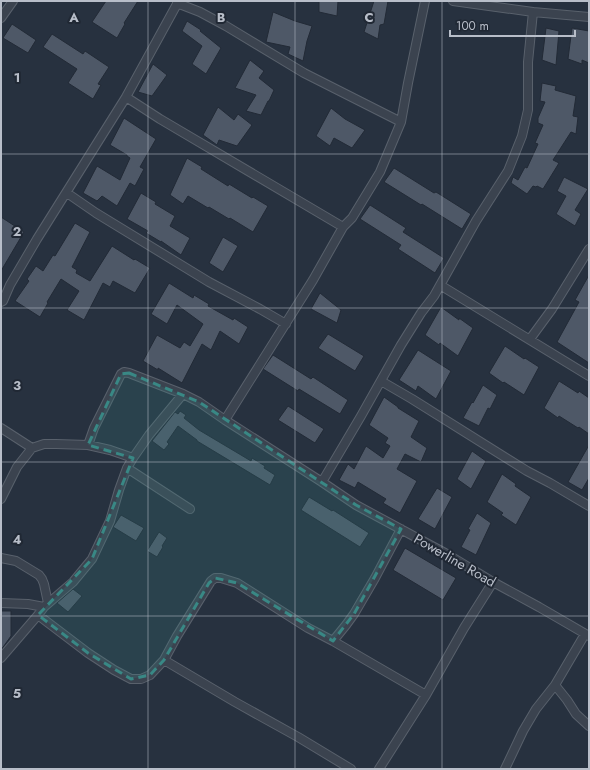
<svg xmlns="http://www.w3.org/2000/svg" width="590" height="770" font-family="Jost,sans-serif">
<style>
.building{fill:#4e5867;stroke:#222a36}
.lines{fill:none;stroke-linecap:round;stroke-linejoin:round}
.minor-casing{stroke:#59616c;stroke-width:10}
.minor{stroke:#3b434f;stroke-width:8}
.marked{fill:#398885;fill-opacity:0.2;stroke:#398885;stroke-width:3;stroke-dasharray:8 5;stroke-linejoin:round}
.grid{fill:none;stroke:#b8bec9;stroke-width:1;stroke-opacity:0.55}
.labels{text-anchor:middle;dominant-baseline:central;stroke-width:4;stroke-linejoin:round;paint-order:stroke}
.street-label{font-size:14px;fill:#b8bec9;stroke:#202834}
.grid-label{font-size:13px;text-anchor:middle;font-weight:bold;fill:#b8bec9;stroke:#202834;stroke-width:4;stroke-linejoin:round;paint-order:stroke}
</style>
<rect width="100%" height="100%" fill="#27313f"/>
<!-- building -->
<path class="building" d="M106 1H138L124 23 125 24 117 38 92 22Z
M319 1H338L337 16 319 12Z
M374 1H388L384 24 380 25 378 39 364 32Z
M273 12 295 21 312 26 307 41 303 61 288 54 290 47 266 42Z
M187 21 201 30 200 31 221 48 206 74 192 64 202 46 182 31Z
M12 24 36 40 28 53 3 38Z
M546 28 559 31 556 65 542 60Z
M572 28 589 31V63L582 60V64L568 59Z
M52 34 83 54 85 51 109 67 98 84 101 85 93 99 68 83 77 69 43 47Z
M250 60 264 71 259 78 274 90 269 101H268L261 115 246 111 256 95 235 88Z
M153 64 167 75 152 96 138 92Z
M542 83 556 86 555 90 576 96 573 116 578 117 576 134 571 132 553 160 559 163 543 189 537 186 536 187 533 186 527 194 511 183 513 177 518 180 525 167 527 168 538 144 535 143 543 125 538 123V118L545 102 540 101Z
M218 107 234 120 238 114 252 125 237 146 219 140 217 145 203 135Z
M331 108 345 119 365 130 352 148 334 138 330 146 316 136Z
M124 118 156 139 140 167 144 169 135 186 130 183 117 206 102 196 97 201 83 193 97 166 120 180 130 158 127 156V155L110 145Z
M187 158 202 167 201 169 228 186 229 184 252 198 253 197 268 206 253 232 230 218 229 219 209 207 208 208 188 196 183 204 170 195Z
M394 168 434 193 436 192 471 214 462 229 422 204 421 205 384 182Z
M564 177 588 189 575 210 581 214 575 226 556 214 566 196 557 191Z
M141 193 156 202 155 204 175 216 170 226 190 238 181 255 161 241V242L146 233 148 231 127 219Z
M370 205 406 228 403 232 444 258 435 273 398 249 401 245 360 219Z
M1 217 24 232 1 271Z
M75 223 90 232 72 267 77 270 76 273 90 281 112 246 134 260 135 259 150 268 135 293 113 281 110 287 103 283 84 320 67 310 79 291 61 279 47 302 48 303 40 317 15 301 29 281 27 279 36 266 43 271 53 255 55 256Z
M223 237 238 246 223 272 209 263Z
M589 275V363L557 342 579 302 575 300Z
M169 283 193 298 194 295 209 304 208 306 233 320 234 318 248 327 239 344 220 331 211 350 202 344 182 383 158 368V370L143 361 157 335 180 348 184 342 190 346 203 324 177 305 167 324 151 314Z
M320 293 341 310 337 323 311 309Z
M441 307 459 320V318L473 328 458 356 440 343 439 345 425 335Z
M328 334 364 356 355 371 318 348Z
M505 346 524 359 525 358 539 367 524 395 504 382 503 383 489 373Z
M418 350 451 371 436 399 418 386 416 391 399 380Z
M273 355 311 379 313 377 348 400 340 414 299 389 298 391 263 369Z
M559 381 578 393 579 391 589 398V434L579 427 578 428 559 416 558 418 544 408Z
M483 385 497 395 490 409 488 408 479 426 463 418 472 402 473 403Z
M384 397 398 407V408L419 421 411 437 427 448 421 462 405 454 397 469 417 481 400 513 383 503 386 499 358 482 355 488 339 480 348 464 354 469 366 446 383 458 390 446 385 443 388 438 369 425Z
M288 406 324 429 315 443 278 420Z
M180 411 186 415 184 418 199 430 241 455 251 461 252 458 265 466 264 468 275 475 270 485 197 441V440L178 426 167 442 169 444 164 450 152 441 175 412 178 414Z
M589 445V478L582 490 568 482Z
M472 451 486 461 471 489 457 479Z
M502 474 516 484 515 486 531 497 516 525 501 515 503 513 487 502Z
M437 488 452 497 435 529 418 519Z
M309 497 332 511 333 510 369 533 360 547 301 510Z
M477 513 491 523 476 555 461 547 470 530 468 529Z
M121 515 144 528 136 541 113 527Z
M159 532 167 538 162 546 163 547 157 557 147 551Z
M405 548 456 578 443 600 393 570Z
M73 589 82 596 68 612 57 603Z
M1 611H11V636L1 650Z"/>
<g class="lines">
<defs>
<path id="minor" d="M177 4 182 5 200 12 226 26 304 73 401 122
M533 12 589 17
M1 18 13 1
M126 97 160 119 343 227
M67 193 96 213 209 282 260 309 286 324
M440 285 589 376
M1 302 3 301 10 285 37 239 126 97 177 4V1
M530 339 552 309 589 249
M381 381 412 399 527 471 550 483 589 506
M225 420 313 280 343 227 352 218 380 172 401 122 408 83 425 1
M1 428 32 448
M88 445 94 428 121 374 124 372 129 373 183 394 199 402 225 420 322 482 356 505 445 553 493 582 539 607 589 636
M127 468 190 509
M322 482 361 416 401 345 421 313 434 296 476 221 508 171 522 136 528 110V62L533 12 453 1
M1 499 17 467 32 448 44 444H56L88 445 110 450 133 458
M1 558 16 561 39 575 42 579 44 584 48 603
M1 603 28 604 44 607
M38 615 88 653 114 670 131 679H141L150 675 164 660 177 636 211 581 215 578H221L237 583 308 628 333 641 426 695
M333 641 346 625 354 614 375 578 401 529
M1 658 38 615 44 607 73 582 92 559 110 521 119 490 127 468 133 458 149 435 183 394
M164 660 235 702 298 737 351 769
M555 685 567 700 576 714 589 726
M379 769 426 695 464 628 493 582
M505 769 523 731 536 709 555 685 585 634"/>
</defs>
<!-- minor casing -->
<use href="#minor" class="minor-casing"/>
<!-- minor -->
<use href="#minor" class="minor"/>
</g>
<!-- marked area -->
<path class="marked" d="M129 373 199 402 356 505 401 529 354 614 333 641 237 583 215 578 209 583 164 660 150 675 131 679 88 653 38 615 92 559 133 458 88 445 121 374Z"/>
<!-- grid -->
<path class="grid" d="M148 1V769M295 1V769M442 1V769M1 154H589M1 308H589M1 462H589M1 616H589"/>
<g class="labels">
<!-- street labels -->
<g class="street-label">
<text transform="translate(455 560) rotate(30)">Powerline Road</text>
</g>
</g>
<g class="grid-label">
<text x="74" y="22">A</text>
<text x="221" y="22">B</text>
<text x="369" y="22">C</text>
<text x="17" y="82">1</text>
<text x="17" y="236">2</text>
<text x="17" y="390">3</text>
<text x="17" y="544">4</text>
<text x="17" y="698">5</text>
</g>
<!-- border -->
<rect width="590" height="770" fill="none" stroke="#b8bec9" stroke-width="4"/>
<!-- scale -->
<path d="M450 30v6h125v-6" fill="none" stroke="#b8bec9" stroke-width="2"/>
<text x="456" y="30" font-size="12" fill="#b8bec9" stroke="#202834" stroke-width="3" paint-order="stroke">100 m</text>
</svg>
